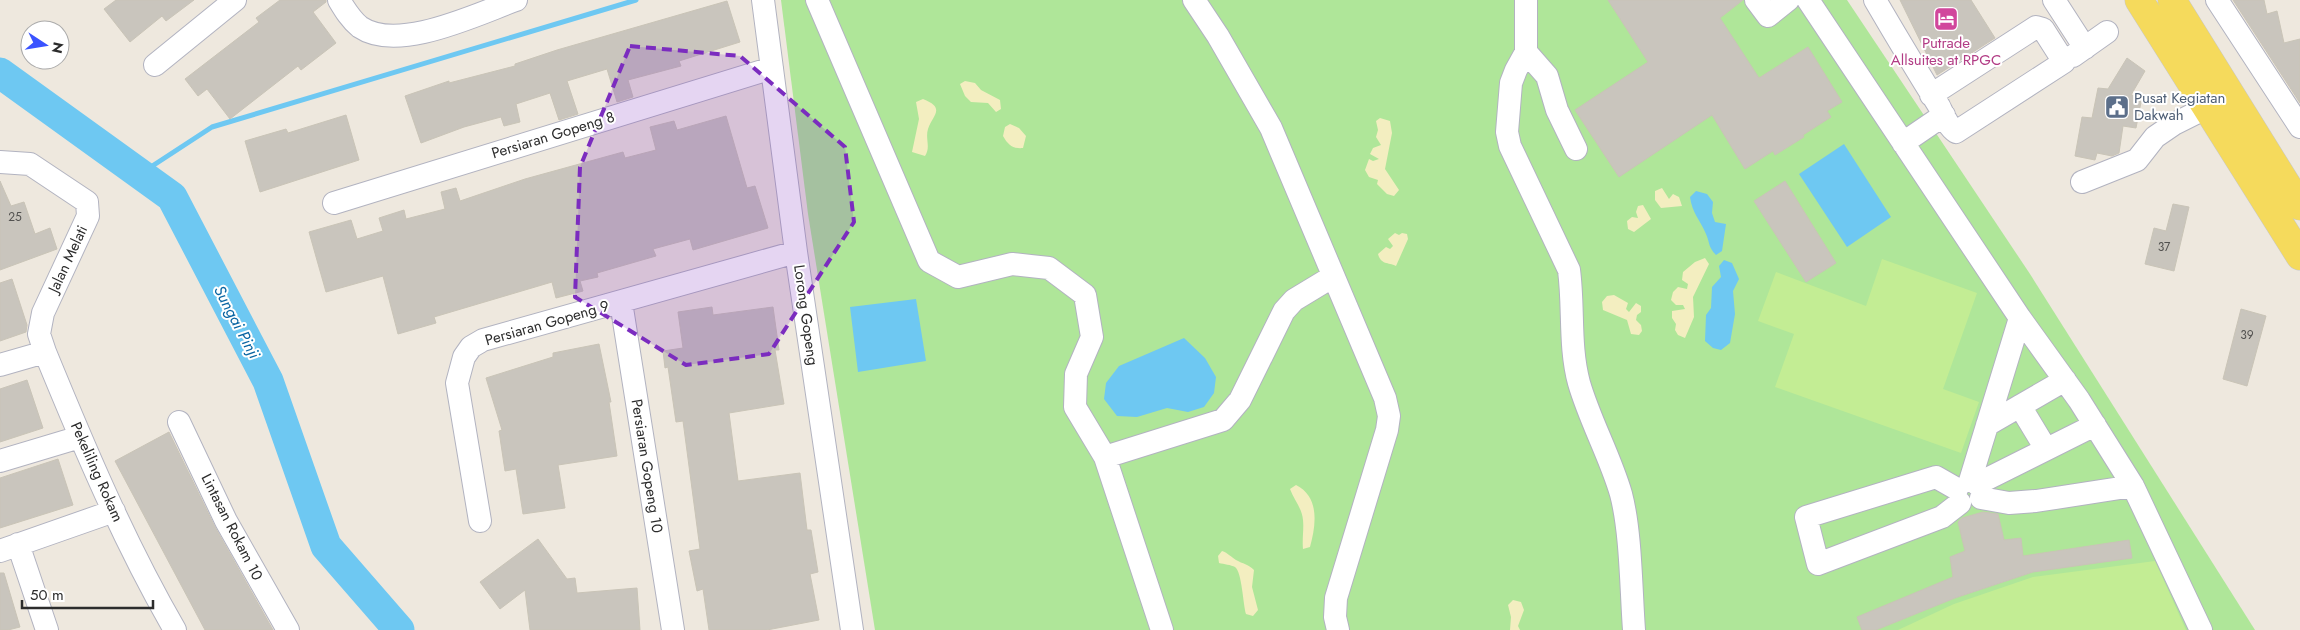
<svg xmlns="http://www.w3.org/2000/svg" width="2300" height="630" font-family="Jost,sans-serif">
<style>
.green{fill:#afe699}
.sand{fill:#f3eec0}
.pitch{fill:#c3ed94}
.water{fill:#6ec8f2}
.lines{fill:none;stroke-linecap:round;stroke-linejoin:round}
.stream{stroke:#6ec8f2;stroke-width:5}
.river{stroke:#6ec8f2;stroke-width:31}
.building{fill:#c9c5bd;stroke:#c9c4b7}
.minor-casing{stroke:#b2b3c0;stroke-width:24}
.major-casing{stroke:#c8c8c8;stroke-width:29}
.minor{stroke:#fff;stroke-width:22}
.major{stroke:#f5da5c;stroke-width:28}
.marked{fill:#7b2cbf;fill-opacity:0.2;stroke:#7b2cbf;stroke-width:4;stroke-dasharray:10 6;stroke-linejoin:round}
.labels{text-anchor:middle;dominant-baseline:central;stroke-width:4;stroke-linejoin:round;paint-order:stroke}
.number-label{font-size:12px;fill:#535250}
.hotel-label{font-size:15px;fill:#b23c85;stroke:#fff}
.service-label{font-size:15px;fill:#4e5e75;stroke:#fff;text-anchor:start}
.street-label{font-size:15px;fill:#2c2c2c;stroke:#fff}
.water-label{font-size:16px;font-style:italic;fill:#0965a2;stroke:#fff}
</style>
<rect width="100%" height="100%" fill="#eee8de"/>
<!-- green -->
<path class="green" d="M781 0H1847L2030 274 2255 630H875L808 214Z"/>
<!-- sand -->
<path class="sand" d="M965 81 975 83 981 90 1000 100 1001 109 996 112 988 103 971 102 965 96 960 84Z
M923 99C946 108 933 115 928 129 925 139 931 147 925 156L912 152 919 119 916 102Z
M1380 118 1390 121 1392 133 1385 169 1399 190 1394 196 1387 194 1377 184 1378 180 1369 177 1365 170 1369 159 1373 161 1379 159 1370 154 1373 148 1381 145 1376 137 1378 130 1376 121Z
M1010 124 1019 128 1026 136 1023 148C1013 149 1008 145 1003 136L1005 127Z
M1662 188 1669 199 1673 194 1679 197 1682 206 1661 208 1655 200V191Z
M1643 205 1651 219 1634 232 1628 229 1627 221 1632 217 1638 218 1636 212 1638 206Z
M1395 233 1399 235 1402 233 1407 234 1408 239 1396 266C1388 262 1381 265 1378 254L1386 247 1390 249 1393 246 1388 239Z
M1705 258 1709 264 1693 297 1694 317 1685 338 1678 335 1675 330 1676 324 1672 318V311L1685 309 1683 305H1676L1671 300 1673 292 1678 287 1687 289 1688 284 1682 280 1683 272 1695 262Z
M1614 295 1628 303 1626 309 1629 312 1636 303 1641 306V312L1637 315 1636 320 1641 325 1642 331 1639 335 1631 334 1627 320 1603 310 1602 302 1607 296Z
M1296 485C1320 497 1316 525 1310 547L1303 549C1302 539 1304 529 1303 520 1302 508 1294 500 1290 489Z
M1222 551C1228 553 1231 557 1236 560 1243 564 1248 564 1254 570L1252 587 1258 610 1253 616 1246 614C1243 604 1242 572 1235 567 1231 565 1224 564 1219 563L1218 556Z
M1513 600 1521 602 1524 610 1518 626 1520 630H1510L1511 617 1508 605Z"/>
<!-- pitch -->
<path class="pitch" d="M1882 259 1977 293 1943 389 1979 402 1961 453 1775 387 1794 334 1758 321 1776 272 1866 306Z
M2155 561 2186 630H1898L1954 604 2033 577Z"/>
<!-- water -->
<path class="water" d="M1844 144 1891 217 1847 247 1799 174Z
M1696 191 1707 194 1713 202 1712 213 1715 222 1726 224 1722 251 1716 255C1708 247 1710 243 1706 234 1700 220 1692 213 1690 197Z
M1724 260 1732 263 1739 279 1733 291 1735 314 1730 343 1721 350 1713 348 1705 341 1706 315 1711 308 1712 287 1721 277 1719 266Z
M916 299 926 361 858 372 850 307Z
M1184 338 1205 358 1216 377 1214 393 1204 407 1188 412 1167 408 1137 417 1117 416 1104 399 1106 383 1119 366Z"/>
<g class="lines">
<!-- stream -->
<path class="stream" d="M140 174 212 127 636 0"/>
<!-- river -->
<path class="river" d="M0 73 172 197 268 381 326 546 399 630"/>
</g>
<!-- building -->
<path class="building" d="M116 0H194L166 21 162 16 130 42 104 9Z
M280 0H326V2L313 12 336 43 301 70 298 66 230 119 207 89 198 96 185 79 259 22 256 18Z
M1608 0H1743L1720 18 1759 78 1808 47 1842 102 1827 111 1831 117 1803 135 1804 137 1775 155 1773 151 1745 169 1712 115 1619 177 1575 110 1648 62Z
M1900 0H1971L1995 38 1937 75Z
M2233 0H2264L2267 14 2277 11 2284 43 2300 39V103Z
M727 1 740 42 679 61 681 66 628 80 633 97 617 102 607 69 567 81 578 114 559 120 550 93 516 104 520 122 504 126 501 117 464 127 421 143 405 96 449 81V83L515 66V64L557 50Z
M2127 58 2145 71 2131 95 2142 97 2136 128 2123 126 2119 153 2112 156 2097 153 2095 160 2075 156 2082 117 2092 118 2098 88 2108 89Z
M346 115 359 160 260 192 245 141 286 129 288 133Z
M726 116 747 188 755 186 768 228 693 250 690 239 653 249 656 256 597 273 598 277 580 281 583 291 556 298 552 282 434 317 436 323 398 334 383 276 326 292 309 232 351 220 357 239 383 231 379 218 404 210 406 219 445 209 441 192 456 188 460 201 525 179 623 152 625 158 656 150 650 127 674 121 677 130Z
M0 181 11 206 24 202 35 234 50 228 57 249 0 270Z
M1785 181 1836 263 1806 282 1754 201Z
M2173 204 2189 207 2174 271 2145 264 2154 228 2166 231Z
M12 279 27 325 26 332 0 341V283Z
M712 307 713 315 773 307 779 350H775L784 404 729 413 738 481 800 473 807 530H811L818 572 810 574 819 620 767 630H709L703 589 697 591 689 551 700 549 683 421 676 422 668 367 665 368 663 351 683 348 678 312Z
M2241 309 2266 316 2247 386 2223 379Z
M599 344 611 402H609L617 456 558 465 565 508 523 514 516 469 505 471 499 431 502 430 486 378 553 357V353Z
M27 380 43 428 0 442V389Z
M169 432 215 527 273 630H205L115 461Z
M58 459 73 505 0 528V478Z
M1983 512 1998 514 2004 540 2021 538 2023 556 2129 540 2132 558 2033 572 1955 598 1876 630H1862L1857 617 1953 577 1950 557 1965 551 1958 522 1962 518Z
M538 539 567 579 575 578 577 593 637 588 640 630H530L525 590 500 609 480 582Z
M0 573H4L20 627 8 630H0Z"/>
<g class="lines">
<defs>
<path id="minor" d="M339 0C345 10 351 20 360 27 398 53 477 14 516 0
M763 0 796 252 852 630
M817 0 929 261 958 277 1012 264 1049 268 1085 295 1092 337 1076 374 1075 407 1105 457 1223 420 1240 400 1284 311 1294 300 1332 277
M1194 0 1218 36 1271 128 1385 398 1389 416 1387 430 1336 598 1335 617 1338 630
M1526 0V52L1516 70 1511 83 1507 132 1510 146 1569 270C1574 308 1569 346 1579 383 1590 421 1610 456 1621 494 1631 532 1631 589 1634 630
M1756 0 1768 16 1788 0
M1808 0 2020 318 2079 400 2133 486 2201 630
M1875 0C1896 36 1917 71 1939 106 1943 114 1948 127 1956 132L2064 62 2043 29 2036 27 1931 95
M2054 0 2085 48
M2217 0 2300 127
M1526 52 1547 76 1557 110 1576 149
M2073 56 2107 32
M155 65 235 0
M1903 143 1944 115
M0 162 30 164 87 202 88 216 43 313 39 334 45 352
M2082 182 2137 160 2155 137 2174 124 2206 108
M334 203 772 68
M621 302 673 630
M0 365 45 352C84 447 124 542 175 630
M2020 406 2046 449
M179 422 226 521 288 630
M1987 425 2065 380
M1105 457 1162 630
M0 461 80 437
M1970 481 2020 318
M1977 484 2095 425
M1957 489 1936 477 1806 517 1818 564 1942 517 1960 503
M1981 498 2009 503 2036 501 2133 486
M480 521 457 383 464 357 471 347 483 340 796 252
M18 544 47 630
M0 551 114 511"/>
<path id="major" d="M2139 0 2300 256
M2172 0 2300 206"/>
</defs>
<!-- minor casing -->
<use href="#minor" class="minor-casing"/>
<!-- major casing -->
<use href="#major" class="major-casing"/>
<!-- minor -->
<use href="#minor" class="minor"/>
<!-- major -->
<use href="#major" class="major"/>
</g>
<!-- marked area -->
<path class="marked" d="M630 46 740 56 845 147 854 222 769 354 686 365 575 297 580 167Z"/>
<!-- icons -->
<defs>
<symbol id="hotel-square" viewBox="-11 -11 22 22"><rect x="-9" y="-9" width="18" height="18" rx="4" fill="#d1479c" stroke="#fff"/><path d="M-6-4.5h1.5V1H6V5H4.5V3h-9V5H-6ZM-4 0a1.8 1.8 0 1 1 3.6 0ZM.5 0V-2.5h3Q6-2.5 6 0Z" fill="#fff"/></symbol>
<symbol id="civic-square" viewBox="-11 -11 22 22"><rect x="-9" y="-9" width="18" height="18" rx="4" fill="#5c6f8a" stroke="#fff"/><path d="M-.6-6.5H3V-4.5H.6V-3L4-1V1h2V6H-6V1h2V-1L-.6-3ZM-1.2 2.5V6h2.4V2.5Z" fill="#fff"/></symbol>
</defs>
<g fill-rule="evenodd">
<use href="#hotel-square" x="1932" y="5" width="28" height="28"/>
<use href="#civic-square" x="2103" y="93" width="28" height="28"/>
</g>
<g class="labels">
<!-- number labels -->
<g class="number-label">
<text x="15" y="217">25</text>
<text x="2164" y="247">37</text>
<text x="2247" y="335">39</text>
</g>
<!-- hotel labels -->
<g class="hotel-label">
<text x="1946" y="43">Putrade<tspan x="1946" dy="17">Allsuites at RPGC</tspan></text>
</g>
<!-- service labels -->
<g class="service-label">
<text x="2134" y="98">Pusat Kegiatan<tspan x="2134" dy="17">Dakwah</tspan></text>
</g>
<!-- street labels -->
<g class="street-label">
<text transform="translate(553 135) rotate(-17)">Persiaran Gopeng 8</text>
<text transform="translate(68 259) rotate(-65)">Jalan Melati</text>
<text transform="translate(806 315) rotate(82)">Lorong Gopeng</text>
<text transform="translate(547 323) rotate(-16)">Persiaran Gopeng 9</text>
<text transform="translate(647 466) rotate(81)">Persiaran Gopeng 10</text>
<text transform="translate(97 472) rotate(66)">Pekeliling Rokam</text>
<text transform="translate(232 527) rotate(63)">Lintasan Rokam 10</text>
</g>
<!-- water labels -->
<g class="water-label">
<text transform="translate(237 322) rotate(62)">Sungai Pinji</text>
</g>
</g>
<!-- north arrow -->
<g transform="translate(45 45) rotate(102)"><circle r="24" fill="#ffffff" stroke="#ababab"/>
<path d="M0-4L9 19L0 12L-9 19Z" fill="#3a53ff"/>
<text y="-8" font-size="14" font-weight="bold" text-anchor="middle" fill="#2c2c2c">N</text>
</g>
<!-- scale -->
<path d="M22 600v8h131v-8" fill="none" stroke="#2c2c2c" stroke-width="2.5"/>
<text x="30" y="600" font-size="15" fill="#2c2c2c" stroke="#ffffff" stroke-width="4" paint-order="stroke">50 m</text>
</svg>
